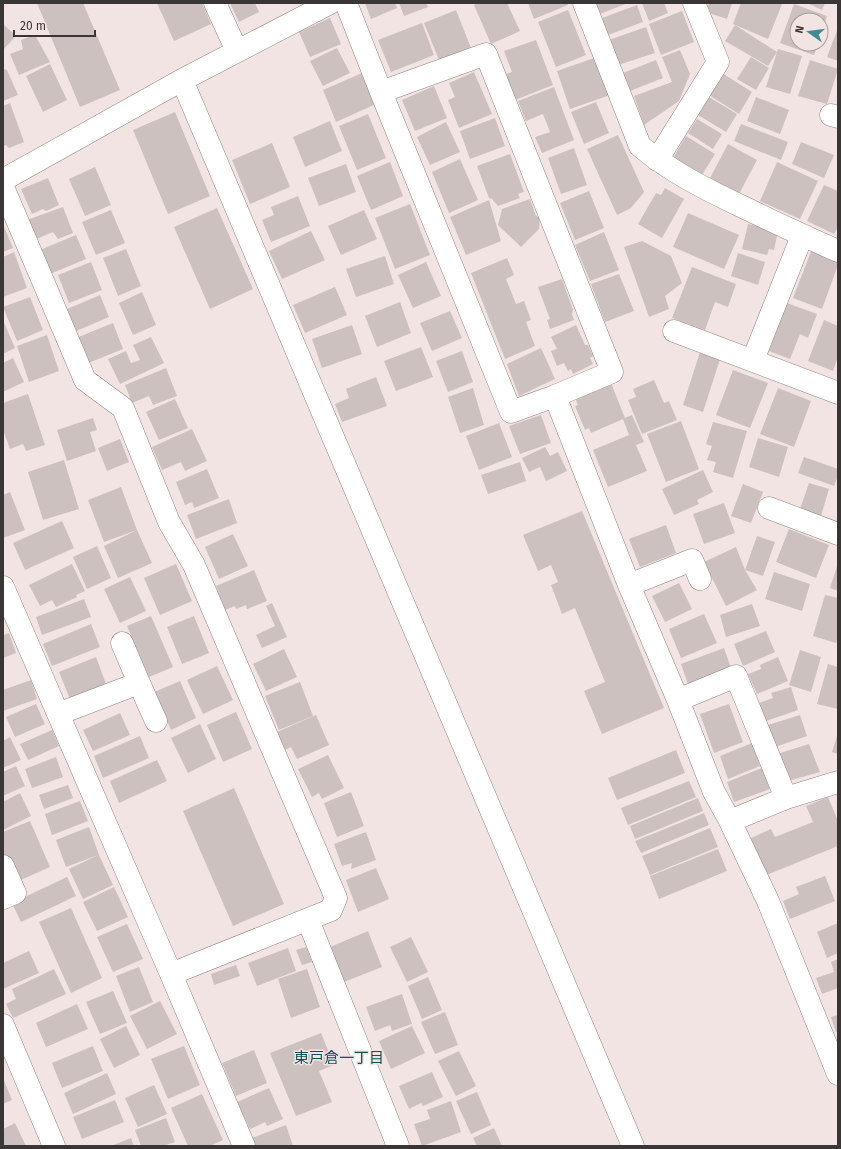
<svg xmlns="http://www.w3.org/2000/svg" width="841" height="1149" font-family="'Fira Sans','Noto Sans JP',sans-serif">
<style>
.building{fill:#cdc1c0}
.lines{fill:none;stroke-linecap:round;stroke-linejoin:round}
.minor-casing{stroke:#908584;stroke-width:23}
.minor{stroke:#fff;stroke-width:22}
.labels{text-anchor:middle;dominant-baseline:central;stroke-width:3;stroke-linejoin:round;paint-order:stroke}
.neighbourhood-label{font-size:15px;fill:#114e55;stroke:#f1e4e3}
</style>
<rect width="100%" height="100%" fill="#f1e4e3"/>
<!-- building -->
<path class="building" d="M37 3H83L120 90 80 107Z
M157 3H202L211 24 174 41Z
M230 3H255L259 12 239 22Z
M365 3H395L397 8 371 19Z
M399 3H426L428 7 404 16Z
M478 3H507L520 31 491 44 474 5Z
M528 3H567L568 5 534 19Z
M596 3H628L600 14Z
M642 3H664L668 13 649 21Z
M709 3H732L727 19 706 12Z
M741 3 782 4 768 39 733 24Z
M807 3H825L822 10Z
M794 4 827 16 821 34V20H797V44H818L814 55 780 43Z
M637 5 643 22 608 35 602 18Z
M456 10 471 48 439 60 424 23Z
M568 10 586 55 556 67 538 22Z
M682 11 694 42 661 55 649 24Z
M330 18 341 44 310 57 299 32Z
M422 23 434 55 391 72 378 40Z
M3 24 16 36 3 50Z
M735 25 777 52 778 49 802 56 790 94 766 87 777 52 768 66 725 41Z
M646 27 655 53 618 65 609 40Z
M838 28V61L827 57Z
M35 35 50 62 19 75 10 54 23 49 21 40Z
M536 40 553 85 515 100 506 74 512 72 504 51Z
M337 48 350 73 323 86 310 61Z
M680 50 690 74 679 101 644 125 634 96 672 82 662 57Z
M597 57 610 95 570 109 557 71Z
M751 57 769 68 756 90 737 79Z
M656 60 663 78 630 91 623 73Z
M810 60 838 69 827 104 798 96Z
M50 64 67 100 43 112 26 76Z
M3 69 7 70 18 95 3 101Z
M474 72 492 114 459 128 448 100 455 97 449 83Z
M362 73 376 104 336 122 323 90Z
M722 73 752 92 739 114 709 95Z
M434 86 447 118 415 131 402 100Z
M554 87 574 140 542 153 535 137 550 132 543 114 526 121 518 101Z
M709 97 737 114 726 132 698 115Z
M756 97 789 110 780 134 747 121Z
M596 102 609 133 584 144 571 112Z
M10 103 24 142 9 148 6 145 3 146V106Z
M175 112 210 196 168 214 133 130Z
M368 114 386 158 357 170 339 126Z
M495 118 505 146 470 159 460 131Z
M697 119 722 134 713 149 688 133Z
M330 121 342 151 305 167 293 137Z
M446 122 460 152 430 165 417 137Z
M741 124 788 142 781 160 734 141Z
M618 135 644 192 631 208 617 215 587 149Z
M686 136 715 154 702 175 673 158Z
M801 142 834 155 824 178 792 164Z
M272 143 290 187 250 204 232 160Z
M728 144 757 160 739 194 710 178Z
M574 148 587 185 561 194 548 158Z
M510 154 524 192 518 194 520 198 498 206 492 199 489 198 477 166Z
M460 159 478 200 449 213 432 172Z
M390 162 403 196 371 210 357 176Z
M777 162 818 181 800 219 760 201Z
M346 164 356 192 319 206 308 178Z
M95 167 111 205 85 216 69 179Z
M48 178 59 205 46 211 43 209 32 214 21 189Z
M824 185 838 191V227L834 234 807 221Z
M665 188 684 199 662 238 638 224 656 193 661 195Z
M589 191 604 228 575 240 560 203Z
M298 196 310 226 271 242 262 220 274 215 271 207Z
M530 199 536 216 540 217 539 229 521 247 498 225 502 209Z
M489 200 501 241 466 255 450 217Z
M410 204 430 255 395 269 375 218Z
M63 207 73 233 58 239 53 232 34 240 27 220Z
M217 208 253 289 210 309 174 227Z
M111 210 125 243 96 255 82 222Z
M364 210 377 239 341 255 328 226Z
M688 213 739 235 724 269 673 247Z
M3 224 13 248 3 252Z
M748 224 778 231 774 250 769 249 767 255 742 249Z
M311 231 325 260 282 279 269 251Z
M604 232 619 270 590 281 575 245Z
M76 235 86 259 50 274 40 250Z
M642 241 671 256 682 283 665 296 669 309 649 317 624 247Z
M126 249 141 286 118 296 103 258Z
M812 249 838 259V265L822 309 793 298Z
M14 252 27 288 3 297V257Z
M738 253 765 262 758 285 731 276Z
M385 256 394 284 356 297 346 269Z
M507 258 514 275 506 279 516 304 524 301 531 320 526 322 535 346 505 359 471 273Z
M91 262 102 290 69 303 58 275Z
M426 262 441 296 413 308 398 275Z
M692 267 736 284 728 307 715 302 705 330 672 318Z
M619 274 634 311 605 322 591 284Z
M562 279 573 310 572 314 574 320 550 329 547 320 550 319 538 287Z
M335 287 347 315 305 333 293 305Z
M142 292 156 325 133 335 119 303Z
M100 295 109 317 74 332 65 310Z
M30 297 43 330 17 341 3 307Z
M400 302 411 333 377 347 365 316Z
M787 303 817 314 808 338 800 334 790 359 769 351Z
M450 311 462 338 432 351 420 323Z
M3 320 15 348 3 354Z
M824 320 838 326V357L833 371 808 361Z
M113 323 123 349 86 364 76 338Z
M352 325 362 354 322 368 312 339Z
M576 325 585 345H588L593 356 590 358 593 364 573 374 571 369 568 371 564 363 557 366 551 351 557 349 551 337Z
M47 335 59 371 29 382 17 346Z
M151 337 164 363 120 384 108 359 126 351 131 363 140 360 133 345Z
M421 347 433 377 396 391 384 361Z
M541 348 555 379 519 396 507 364Z
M462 351 473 382 448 392 436 361Z
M700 352 720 359 703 412 683 405Z
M13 358 24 382 3 392V363Z
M166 368 177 396 153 405 149 396 132 403 125 385Z
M733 370 768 383 750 428 716 415Z
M376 377 387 406 342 422 335 404 349 398 346 389Z
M654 380 664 403 669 401 677 420 642 434 628 400 636 397 633 389Z
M611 383 625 418 632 415 644 442 636 445 647 471 608 487 593 450 629 435 623 419 591 433 589 428 585 430 575 406 578 405 575 398Z
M473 388 484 425 460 433 448 397Z
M778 388 811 401 794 447 760 434Z
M28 394 45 445 26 451 23 444 10 449 3 430V403Z
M175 399 188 428 159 440 146 412Z
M541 415 551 443 520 454 509 426Z
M93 418 97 430 90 432 96 451 67 461 57 430Z
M681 421 699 469 666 482 647 434Z
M713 422 747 431 733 478 713 472 716 462 707 460 712 446 706 444Z
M499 423 512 457 479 470 466 436Z
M192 429 207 461 185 471 181 462 162 470 152 447Z
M758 438 788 447 779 477 749 467Z
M120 439 129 462 107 471 98 448Z
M545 447 550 456 558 452 567 471 546 481 540 467 529 472 522 458Z
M804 457 838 469V476L834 486 798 473Z
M64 460 79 509 43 520 28 472Z
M520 462 526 481 488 494 481 475Z
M207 469 219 498 194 508 192 502 185 505 176 482Z
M703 470 713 492 697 500 699 504 674 515 662 489Z
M809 483 829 489 820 519 799 512Z
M743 484 763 492 751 523 731 516Z
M121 487 137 530 104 542 88 500Z
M10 492 25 530 3 538V495Z
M229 499 237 523 196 539 187 515Z
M724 503 735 533 704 544 693 514Z
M582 511 664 708 602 734 584 691 605 682 575 608 562 614 551 585 558 582 551 565 538 571 523 535Z
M62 521 74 548 25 570 13 543Z
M666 525 676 553 640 567 629 539Z
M789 529 829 545 816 578 776 562Z
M137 530 152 563 118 578 104 546Z
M233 534 248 566 219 579 205 547Z
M757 536 775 542 763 576 745 570 757 590 726 606 704 562 736 547 745 570Z
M97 546 111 578 87 589 73 557Z
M838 563V591L830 588Z
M72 564 85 591 76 595 77 597 56 607 52 600 40 606 29 585Z
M176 564 192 601 160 615 144 578Z
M254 570 267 601 247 609 246 605 236 609 235 606 225 610 216 586Z
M774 572 810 584 802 611 765 599Z
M130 577 146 611 120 623 104 589Z
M679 583 692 609 665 622 652 596Z
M825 595 838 598V636L836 643 813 636Z
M84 599 91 617 42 635 36 617Z
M272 603 287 637 262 648 256 635 275 626 266 606Z
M752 604 760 626 726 637 720 615Z
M704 614 717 643 681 658 669 629Z
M151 616 173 667 149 677 127 626Z
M194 616 209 653 182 664 167 627Z
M91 624 100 647 52 666 43 644Z
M766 631 775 652 743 666 734 644Z
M9 633 16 653 3 658V635Z
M724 648 731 668 688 684 681 664Z
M284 649 297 677 266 691 253 664Z
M800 650 821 657 811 692 789 685Z
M96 657 106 684 70 699 59 672Z
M778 657 788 681 757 694 748 674 761 669 760 665Z
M828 664 838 667V709L817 704Z
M217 666 233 700 203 714 187 680Z
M31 680 37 699 3 711V690Z
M180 681 196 718 171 730 154 692Z
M300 682 313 716 279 730 265 696Z
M791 687 798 710 766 721 759 703 773 698 771 693Z
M36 704 45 724 15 737 6 717Z
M729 704 743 742 714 753 700 714Z
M236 712 252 749 223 762 207 725Z
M120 713 130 735 93 751 83 730Z
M316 715 329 745 297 759 291 747 285 750 277 732Z
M800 715 807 736 775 747 768 725Z
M200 724 216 759 188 773 171 738Z
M52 730 59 746 28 760 20 744Z
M838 733V754L832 752Z
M140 736 149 758 103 778 94 756Z
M10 737 21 760 3 768V741Z
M752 743 760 766 728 779 720 756Z
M809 744 820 772 788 781 777 754Z
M676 750 685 773 617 800 608 778Z
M328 755 344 788 322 799 319 793 312 797 298 769Z
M56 757 63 777 32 788 25 769Z
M157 760 167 781 119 803 110 781Z
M16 766 25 786 3 796V772Z
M762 768 770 789 734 802 727 782Z
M689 781 696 797 628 825 621 808Z
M68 785 73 798 44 809 39 795Z
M234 788 284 904 233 926 183 811Z
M351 792 364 826 337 837 324 803Z
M20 793 31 816 3 830V802Z
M828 797 838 821V846L764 876 749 839 771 829 775 837 813 822 806 806Z
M698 798 703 811 635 839 630 826Z
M80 801 88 821 52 835 45 814Z
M704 813 709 825 641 853 635 841Z
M30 821 50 867 14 883 3 858V832Z
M89 827 99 855 113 885 83 899 69 869 98 855 66 867 56 840Z
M710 828 718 847 650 875 642 856Z
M366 832 376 860 351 869 352 863 342 866 334 844Z
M718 849 727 871 659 899 650 876Z
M376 868 389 899 358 912 346 880Z
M825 876 835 901 790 919 783 901 799 894 796 887Z
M67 877 76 896 21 922 12 903Z
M114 887 128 917 97 931 83 902Z
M71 908 102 978 71 993 39 922Z
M838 923V953L827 958 817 932Z
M127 924 143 959 113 972 97 937Z
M368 931 382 967 344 982 330 947Z
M411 937 428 972 407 982 390 947Z
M306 947 312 962 302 965 296 950Z
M288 948 296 971 257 986 248 963Z
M29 951 39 973 3 989V963Z
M838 959V988L822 994 816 978 834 972 831 962Z
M236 965 240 976 214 985 211 974Z
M139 967 153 1002 130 1012 116 976Z
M54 969 66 994 13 1018 6 1004 16 999 12 989Z
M307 969 320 1007 291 1018 278 979Z
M428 977 442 1010 422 1019 408 986Z
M113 991 127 1023 100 1034 86 1002Z
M402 994 412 1024 392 1031 390 1025 375 1031 366 1007Z
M160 1001 177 1034 147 1049 130 1016Z
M77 1004 88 1029 46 1047 36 1023Z
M445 1012 458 1045 435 1054 421 1022Z
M838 1015V1032H836L831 1017Z
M126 1026 140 1055 114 1068 100 1039Z
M412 1026 425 1053 391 1069 379 1041Z
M321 1033 334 1065 319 1071 332 1102 296 1116 270 1053Z
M93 1046 103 1071 62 1088 52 1063Z
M184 1046 200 1085 168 1099 151 1059Z
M254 1050 267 1083 236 1096 222 1063Z
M459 1051 476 1086 456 1096 438 1061Z
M432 1072 443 1097 423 1106 421 1103 409 1109 399 1086Z
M107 1073 116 1094 73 1114 64 1093Z
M3 1078 12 1100 3 1104Z
M154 1085 167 1114 138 1127 125 1098Z
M269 1088 283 1119 267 1126 265 1122 250 1129 237 1102Z
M477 1092 491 1125 471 1134 456 1101Z
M202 1094 223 1140 210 1146H188L171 1108Z
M115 1100 124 1122 82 1139 73 1117Z
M451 1101 461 1132 422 1146 414 1124 430 1119 427 1110Z
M166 1118 175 1142 163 1146H141L135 1130Z
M15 1123 26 1146H3V1129Z
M286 1125 293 1146H255L252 1138Z
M494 1128 502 1146H477L473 1138Z
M131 1138 134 1146H111Z"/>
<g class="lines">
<defs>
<path id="minor" d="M215 3 237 51
M346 3 381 92 511 412 555 396 612 372 486 54 381 92
M584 3 640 146C671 172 707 190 743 207 774 222 806 237 838 251
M182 80 633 1146
M831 115 838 117
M657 160 718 62 694 3
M3 180 182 80 330 3
M3 187 85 380 123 408 169 522 194 565 336 898 331 910 171 974
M674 331 838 393
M753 360 802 236
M555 396 629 585 678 700 714 792 730 821 786 798 838 782
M769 508 838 534
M629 585 692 560 700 579
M3 587 171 974 244 1146
M122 643 139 683
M678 700 736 676 786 798
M58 714 139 683 156 721
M730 821 768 901 838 1074
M3 866 15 893 3 898
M308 920 398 1146
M3 1025 54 1146"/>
</defs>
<!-- minor casing -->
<use href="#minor" class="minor-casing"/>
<!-- minor -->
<use href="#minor" class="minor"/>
</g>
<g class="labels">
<!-- neighbourhood labels -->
<g class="neighbourhood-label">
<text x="339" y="1058">東戸倉一丁目</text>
</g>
</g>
<!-- border -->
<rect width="841" height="1149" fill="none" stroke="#3a3635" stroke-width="8"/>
<!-- north arrow -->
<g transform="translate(809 32) rotate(284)"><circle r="19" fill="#f1e4e3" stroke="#a89e9d"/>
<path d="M0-3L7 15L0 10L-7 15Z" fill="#428991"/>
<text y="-6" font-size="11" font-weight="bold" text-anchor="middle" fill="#3a3635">N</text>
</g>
<!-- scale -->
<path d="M14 30v6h81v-6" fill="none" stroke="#3a3635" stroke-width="2"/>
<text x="20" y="30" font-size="12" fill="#3a3635" stroke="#f1e4e3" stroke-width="3" paint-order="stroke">20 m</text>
</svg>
